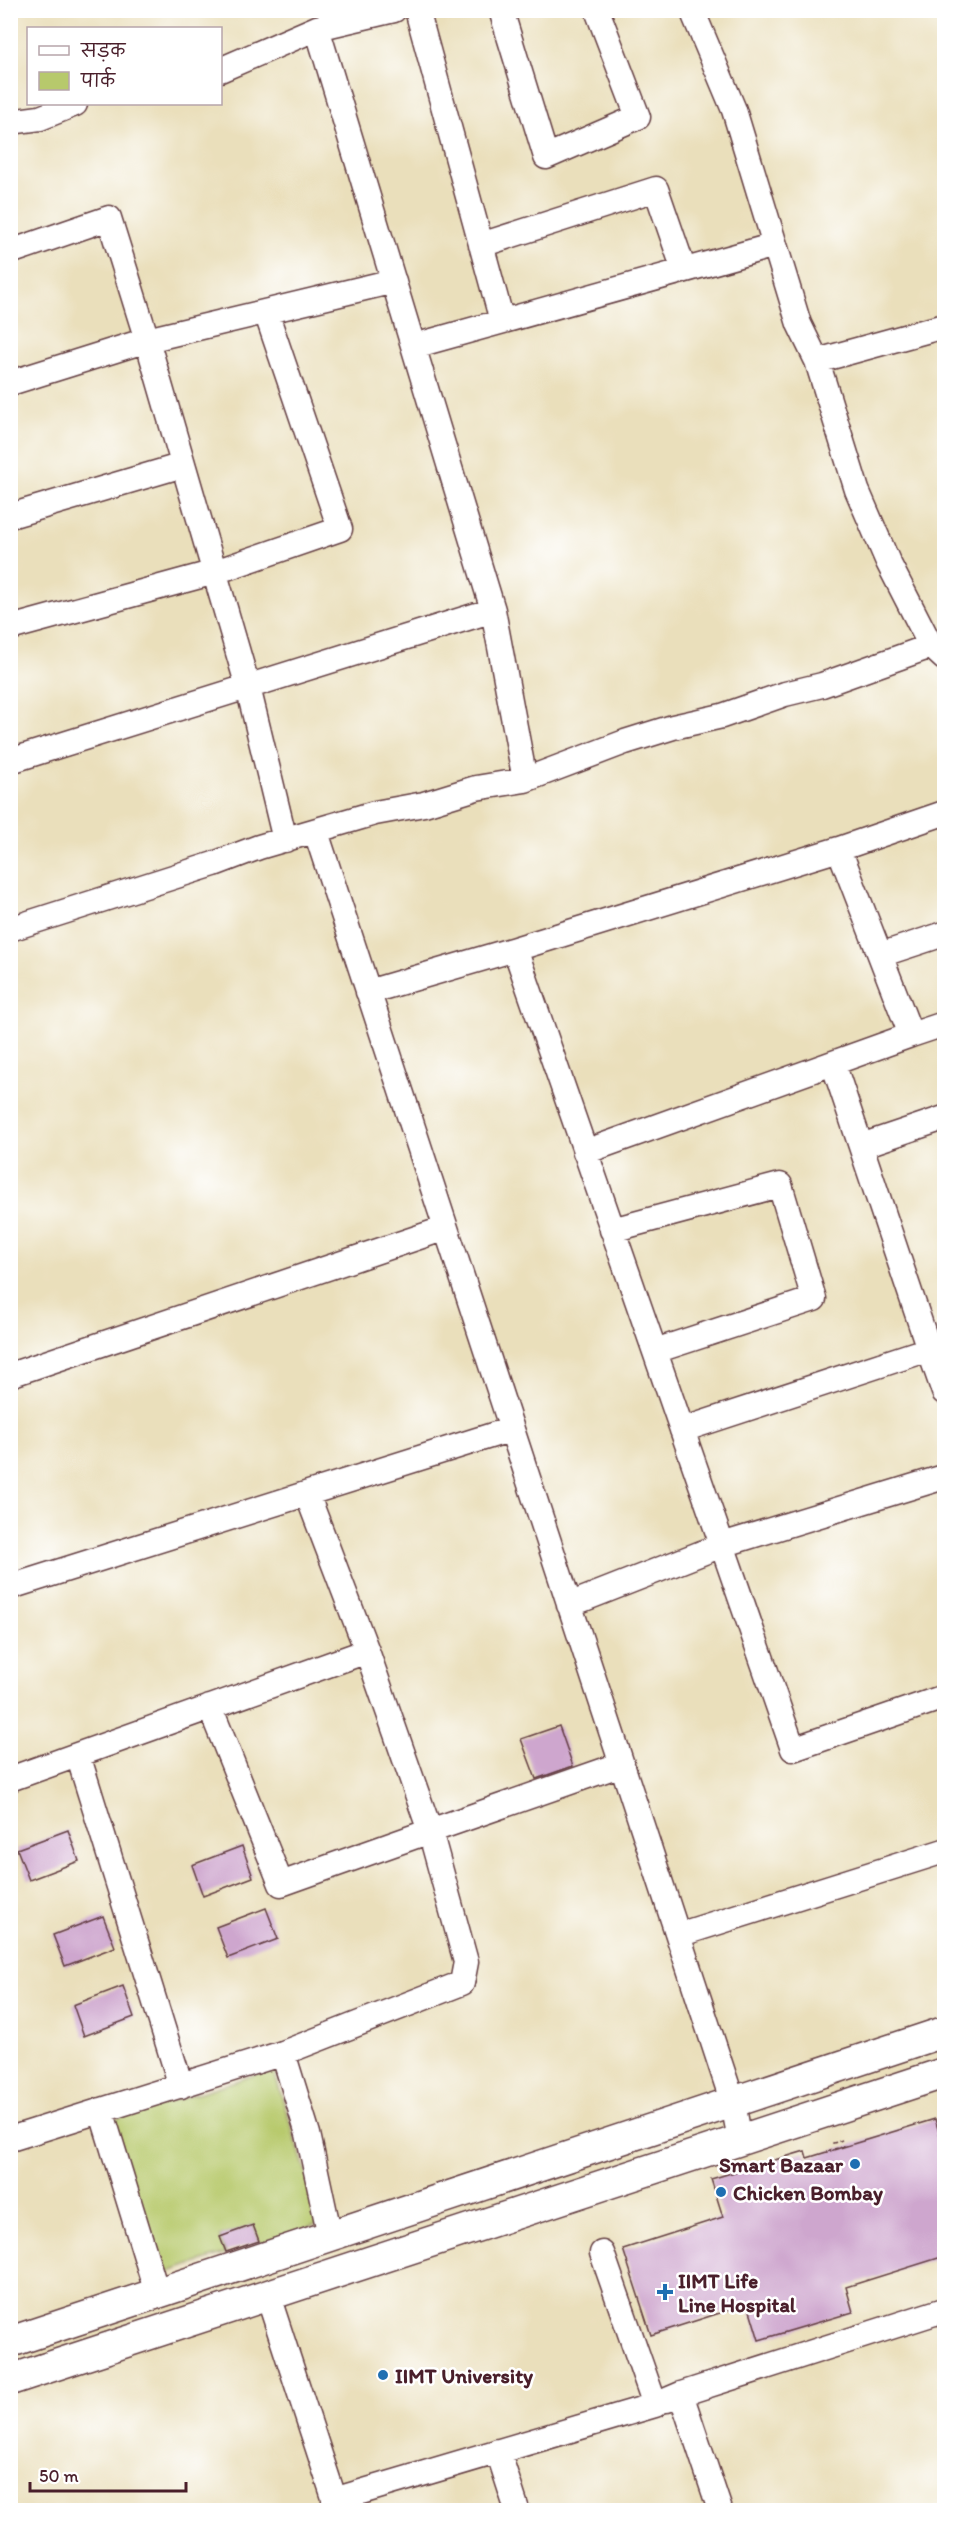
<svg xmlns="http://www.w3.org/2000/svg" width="955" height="2521" font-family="Itim,'Playpen Sans Deva',sans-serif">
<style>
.green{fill:#b7c96c;stroke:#80744c;stroke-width:1.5}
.building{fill:#cea6ce}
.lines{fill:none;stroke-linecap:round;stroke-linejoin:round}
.minor-casing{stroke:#623c41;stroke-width:27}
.tertiary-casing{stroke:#623c41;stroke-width:33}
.path{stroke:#623c41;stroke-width:4;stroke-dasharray:1.5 4.5;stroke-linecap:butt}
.minor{stroke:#fff;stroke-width:24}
.tertiary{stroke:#fff;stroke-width:30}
.poi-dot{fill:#1f6fb2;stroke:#fff;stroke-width:2}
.labels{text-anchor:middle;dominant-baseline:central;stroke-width:5;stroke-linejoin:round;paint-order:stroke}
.poi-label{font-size:21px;font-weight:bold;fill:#4a1f2b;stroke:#fff;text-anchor:start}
</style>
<rect width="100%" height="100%" fill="#fff"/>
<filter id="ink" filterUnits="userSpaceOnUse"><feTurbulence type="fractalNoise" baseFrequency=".0167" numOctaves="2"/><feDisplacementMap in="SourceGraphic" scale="12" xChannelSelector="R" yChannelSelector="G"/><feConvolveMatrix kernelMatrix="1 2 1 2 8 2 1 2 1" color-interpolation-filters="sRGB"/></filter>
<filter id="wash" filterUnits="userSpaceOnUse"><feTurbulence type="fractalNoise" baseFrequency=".008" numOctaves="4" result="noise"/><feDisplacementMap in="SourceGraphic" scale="24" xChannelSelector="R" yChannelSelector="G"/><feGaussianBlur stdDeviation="1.35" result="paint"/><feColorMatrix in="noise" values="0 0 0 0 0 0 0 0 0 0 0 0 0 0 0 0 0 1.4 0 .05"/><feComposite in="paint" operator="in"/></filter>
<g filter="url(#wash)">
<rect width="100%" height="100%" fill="#eadfbb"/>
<!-- green -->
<path class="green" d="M273 2069 322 2223 260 2243 253 2225 220 2237 226 2254 162 2274 113 2120Z"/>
<g id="blocks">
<!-- building -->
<path class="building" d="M559 1726 573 1766 536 1779 521 1739Z
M68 1830 79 1861 29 1880 17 1849Z
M242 1846 253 1877 203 1896 192 1865Z
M266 1908 278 1939 228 1958 216 1927Z
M103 1916 115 1947 65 1966 53 1935Z
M123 1986 134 2017 84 2036 73 2005Z
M935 2119 945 2152V2256L846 2287 853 2312 759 2340 748 2304 651 2335 623 2249 723 2217 711 2179 805 2151 807 2158Z
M253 2225 259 2241 226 2252 220 2237Z"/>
</g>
</g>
<g filter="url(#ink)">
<use href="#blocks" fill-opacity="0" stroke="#623c41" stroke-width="1.5"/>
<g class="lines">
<defs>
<path id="minor" d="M417 10 502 321
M501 10 546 157 638 117 597 10
M692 10 734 110 799 324 817 361 857 490 888 562 931 646
M220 70 317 28 394 10
M10 122 40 118 75 104
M481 245 656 189 684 270
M10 252 109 218 147 340 394 281
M414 346 775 245
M817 361 944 326
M10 383 147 340 248 687 285 840
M10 516 183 465
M493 610 525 780
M10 628 215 572 340 529 266 312
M10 761 493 610 317 28
M316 832 733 2103 740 2140
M839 849 944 813
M10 929 214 864 259 847 375 813 424 804 476 788 525 780 625 742 673 727 722 716 785 694 822 685 931 646 944 658
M515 949 839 849 911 1035 944 1024
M880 955 944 934
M368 992 515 949 793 1749 944 1697
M861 1146 944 1118
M585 1152 911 1035
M612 1230 780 1185 814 1299 655 1351
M943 1345 929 1349 944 1392
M10 1375 446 1228
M682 1430 929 1349 833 1063
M10 1587 512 1429
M569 1605 722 1545 944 1477
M210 1707 281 1884 430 1831 367 1651
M78 1755 181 2086
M10 1779 367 1651 307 1494
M678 1935 944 1851
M283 2053 308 2134 330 2236
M101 2110 157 2293
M10 2139 283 2053 462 1983 466 1962 430 1831 622 1764
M268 2296 338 2510
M681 2394 944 2310
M667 2400 681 2394 720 2510
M498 2451 517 2510
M334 2500 655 2405 602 2253"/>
<path id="tertiary" d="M10 2342 944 2032
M10 2380 944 2073"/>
</defs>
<!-- minor casing -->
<use href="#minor" class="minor-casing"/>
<!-- tertiary casing -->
<use href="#tertiary" class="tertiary-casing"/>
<!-- path -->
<path class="path" d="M840 2140 843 2147
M834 2142 836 2149"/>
<!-- minor -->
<use href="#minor" class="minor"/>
<!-- tertiary -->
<use href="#tertiary" class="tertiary"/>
</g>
</g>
<!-- markers -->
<g class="poi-dot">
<circle cx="855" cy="2164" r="6"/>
<circle cx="721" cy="2192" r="6"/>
<path d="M662 2283h6v6h6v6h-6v6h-6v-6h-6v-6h6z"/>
<circle cx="383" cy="2375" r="6"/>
</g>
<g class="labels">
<!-- poi labels -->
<g class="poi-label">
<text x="843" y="2164" text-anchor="end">Smart Bazaar</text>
<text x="733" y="2192">Chicken Bombay</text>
<text x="678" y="2280">IIMT Life<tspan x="678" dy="24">Line Hospital</tspan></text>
<text x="395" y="2375">IIMT University</text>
</g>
</g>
<!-- margin -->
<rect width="955" height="2521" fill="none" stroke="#fff" stroke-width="36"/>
<!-- legend -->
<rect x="27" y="27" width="195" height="78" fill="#ffffff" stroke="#b7a5aa" stroke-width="1.5"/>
<rect x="39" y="46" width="30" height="9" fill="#ffffff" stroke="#b7a5aa" stroke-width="1.5"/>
<text x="81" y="57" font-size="18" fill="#4a1f2b">सड़क</text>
<rect x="39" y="72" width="30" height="18" fill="#b7c96c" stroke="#b7a5aa" stroke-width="1.5"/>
<text x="81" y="87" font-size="18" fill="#4a1f2b">पार्क</text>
<!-- scale -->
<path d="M30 2482v9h156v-9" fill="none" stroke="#4a1f2b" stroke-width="3"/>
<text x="39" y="2482" font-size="18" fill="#4a1f2b" stroke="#ffffff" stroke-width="4.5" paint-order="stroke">50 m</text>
</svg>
